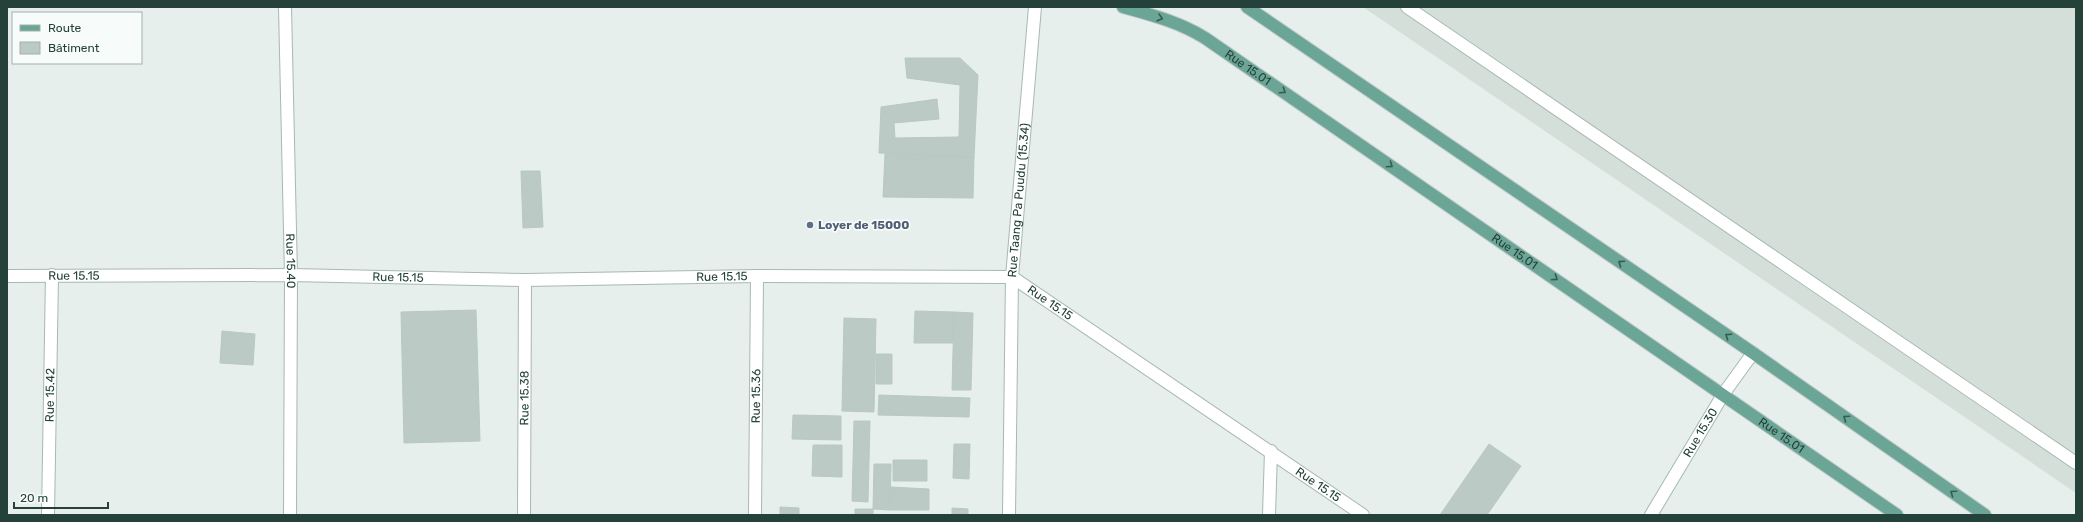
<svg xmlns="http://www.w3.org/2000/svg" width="2083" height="522" font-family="Rubik,sans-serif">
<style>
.built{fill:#d4dfda}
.building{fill:#bbcac4;stroke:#b8c9c2}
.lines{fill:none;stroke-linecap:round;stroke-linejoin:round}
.minor-casing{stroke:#a8b8b2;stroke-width:14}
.major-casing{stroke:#c2cac8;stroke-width:14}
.minor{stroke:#fff;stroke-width:12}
.major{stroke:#6aa596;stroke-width:12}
.oneway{stroke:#365b51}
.service-dot{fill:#5c6f8a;stroke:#f7fbf9;stroke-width:1.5}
.labels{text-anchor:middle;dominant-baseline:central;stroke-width:3.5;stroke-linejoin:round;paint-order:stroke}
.street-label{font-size:12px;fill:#24423a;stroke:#f7fbf9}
.service-label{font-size:12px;font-weight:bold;fill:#4e5e75;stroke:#f7fbf9;text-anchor:start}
</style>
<rect width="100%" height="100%" fill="#e6efeb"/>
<!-- built -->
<path class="built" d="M1363 7H2076V493Z"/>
<!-- building -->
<path class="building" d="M905 58H960L978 75 974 157 879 153 881 107 937 99 939 119 894 123 895 138 959 137 960 85 907 78Z
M885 154 974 157 973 198 883 197Z
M521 171H540L543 227 523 228Z
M476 310 480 441 404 443 401 312Z
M915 311 954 312 953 343H914Z
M954 312 973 313 971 390H952Z
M844 318 876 319 874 412 842 411Z
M222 331 255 334 253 365 220 363Z
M876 354H892V384H876Z
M879 395 970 398 969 417 878 415Z
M793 415 841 416V440L792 439Z
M854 421H870L868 502 852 501Z
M954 444H970L969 479 953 478Z
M1489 444 1521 466 1487 515H1440Z
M813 445H842V477L812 476Z
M893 460H927V481H893Z
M874 464H891L890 510 873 509Z
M891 487 929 489V510H890Z
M780 507 799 508V515H780Z
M952 508 968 509V515H952Z
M855 509H873V515H855Z"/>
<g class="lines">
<defs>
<g id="minor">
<path id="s1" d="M285 7 291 275 290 515"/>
<path d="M1407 7 2076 463"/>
<path id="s2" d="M7 276 291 275 525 280 757 276 1012 277 1363 515"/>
<path id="s3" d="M48 515 52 275"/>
<path id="s4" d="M524 515 525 280"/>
<path id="s5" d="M755 515 757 276"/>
<path id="s6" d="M1009 515 1012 277 1035 7"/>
<path d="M1269 515 1271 451"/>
<path id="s7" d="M1651 515 1724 393 1753 353"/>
</g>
<g id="major">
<path id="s8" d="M1123 7C1152 15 1179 22 1205 38L1897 515"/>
<path d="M1247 7 1753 353 1985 515"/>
</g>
</defs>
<!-- minor casing -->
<use href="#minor" class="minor-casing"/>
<!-- major casing -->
<use href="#major" class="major-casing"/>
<!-- minor -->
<use href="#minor" class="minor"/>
<!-- major -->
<use href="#major" class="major"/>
</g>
<!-- one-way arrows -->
<defs><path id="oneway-chevron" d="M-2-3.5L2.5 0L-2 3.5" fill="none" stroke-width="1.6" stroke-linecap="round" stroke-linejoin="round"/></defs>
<g class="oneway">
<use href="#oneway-chevron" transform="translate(1160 18) rotate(16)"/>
<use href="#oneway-chevron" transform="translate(1283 91) rotate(34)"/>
<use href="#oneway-chevron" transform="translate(1390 165) rotate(34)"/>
<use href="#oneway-chevron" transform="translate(1621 263) rotate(-146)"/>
<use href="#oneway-chevron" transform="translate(1555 278) rotate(34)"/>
<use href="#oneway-chevron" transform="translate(1728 336) rotate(-146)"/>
<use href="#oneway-chevron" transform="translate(1846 418) rotate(-145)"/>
<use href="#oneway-chevron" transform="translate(1953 493) rotate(-145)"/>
</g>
<!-- markers -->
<circle class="service-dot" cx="810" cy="225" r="4"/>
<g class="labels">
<!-- street labels -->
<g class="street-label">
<text stroke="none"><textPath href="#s8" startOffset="140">Rue 15.01</textPath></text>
<text stroke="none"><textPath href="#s6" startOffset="315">Rue Taang Pa Puudu (15.34)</textPath></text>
<text stroke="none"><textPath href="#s8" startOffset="464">Rue 15.01</textPath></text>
<text stroke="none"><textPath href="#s1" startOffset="254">Rue 15.40</textPath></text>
<text stroke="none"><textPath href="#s2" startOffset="67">Rue 15.15</textPath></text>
<text stroke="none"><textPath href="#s2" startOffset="391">Rue 15.15</textPath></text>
<text stroke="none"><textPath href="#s2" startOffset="715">Rue 15.15</textPath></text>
<text stroke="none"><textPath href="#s2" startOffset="1051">Rue 15.15</textPath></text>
<text stroke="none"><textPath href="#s3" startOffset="120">Rue 15.42</textPath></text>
<text stroke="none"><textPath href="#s5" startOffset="119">Rue 15.36</textPath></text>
<text stroke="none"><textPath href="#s4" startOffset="117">Rue 15.38</textPath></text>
<text stroke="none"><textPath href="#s7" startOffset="96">Rue 15.30</textPath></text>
<text stroke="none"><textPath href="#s8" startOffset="788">Rue 15.01</textPath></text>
<text stroke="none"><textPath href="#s2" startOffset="1375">Rue 15.15</textPath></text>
</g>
<!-- service labels -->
<g class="service-label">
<text x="818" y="225">Loyer de 15000</text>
</g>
</g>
<!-- border -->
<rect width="2083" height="522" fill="none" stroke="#24423a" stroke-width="16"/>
<!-- legend -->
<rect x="12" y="12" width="130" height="52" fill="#f7fbf9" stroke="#a3b1ad"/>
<rect x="20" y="25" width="20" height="6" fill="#6aa596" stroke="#a3b1ad"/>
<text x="48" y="32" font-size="12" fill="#24423a">Route</text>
<rect x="20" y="42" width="20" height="12" fill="#bbcac4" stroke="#a3b1ad"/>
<text x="48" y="52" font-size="12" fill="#24423a">Bâtiment</text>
<!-- scale -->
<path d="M14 502v6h94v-6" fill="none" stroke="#24423a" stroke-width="2"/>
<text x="20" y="502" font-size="12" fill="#24423a" stroke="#f7fbf9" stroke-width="3" paint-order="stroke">20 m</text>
</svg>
